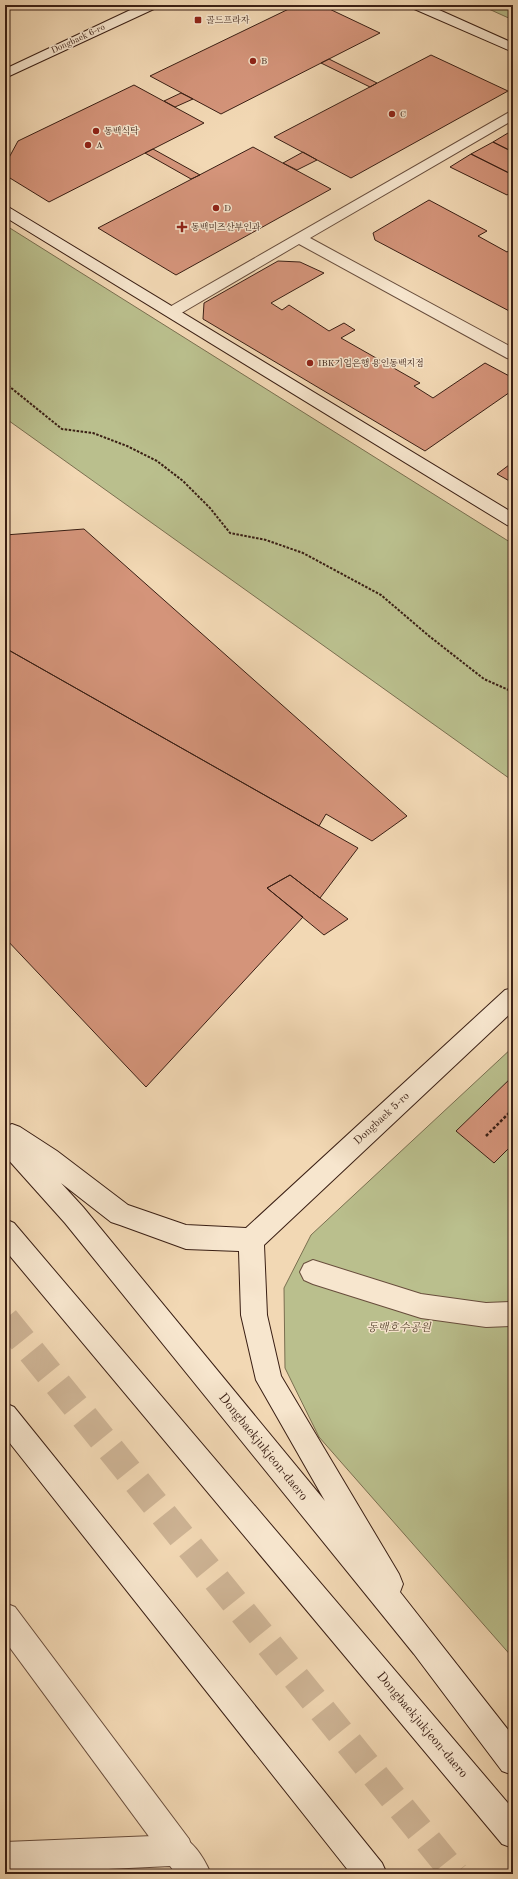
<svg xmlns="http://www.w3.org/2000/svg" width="518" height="1879" font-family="'Old Standard TT','Noto Serif KR',serif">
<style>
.green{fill:#babf8d;stroke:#7a6f50}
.building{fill:#d4947a;stroke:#3a1f14}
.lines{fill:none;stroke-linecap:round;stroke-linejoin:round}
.secondary-tunnel{stroke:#cdb394;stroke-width:28;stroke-dasharray:28 14;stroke-linecap:butt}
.lane-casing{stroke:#684d3c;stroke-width:2}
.street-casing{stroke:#684d3c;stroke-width:2}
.secondary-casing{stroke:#3a1f14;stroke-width:2}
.path-far1{stroke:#3a1f14;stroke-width:2;stroke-dasharray:2.5 1.5;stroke-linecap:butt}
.path{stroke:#3a1f14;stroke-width:2.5;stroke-dasharray:3 2;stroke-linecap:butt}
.lane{fill:#f7e6ce;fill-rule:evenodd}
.street{fill:#f7e6ce;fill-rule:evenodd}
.secondary{fill:#f7e6ce;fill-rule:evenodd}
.poi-dot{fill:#8f2418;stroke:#f7e6ce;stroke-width:1.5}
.labels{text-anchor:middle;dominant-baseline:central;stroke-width:3;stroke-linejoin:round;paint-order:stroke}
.far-poi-label{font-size:9px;fill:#3a1f14;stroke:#f7e6ce;text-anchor:start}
.far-street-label{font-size:9px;fill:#3a1f14;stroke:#f7e6ce}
.street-label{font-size:11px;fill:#3a1f14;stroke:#f7e6ce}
.park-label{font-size:11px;font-style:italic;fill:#5a4732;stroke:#f7e6ce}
.near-street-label{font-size:13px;fill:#3a1f14;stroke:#f7e6ce}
</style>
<rect width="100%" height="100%" fill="#f2d8b4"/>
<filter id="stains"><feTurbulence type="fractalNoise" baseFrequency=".005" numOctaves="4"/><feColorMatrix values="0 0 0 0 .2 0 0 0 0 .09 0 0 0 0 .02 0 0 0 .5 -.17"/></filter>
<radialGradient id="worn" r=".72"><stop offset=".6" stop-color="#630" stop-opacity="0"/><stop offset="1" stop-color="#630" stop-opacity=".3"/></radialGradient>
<!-- green -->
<path class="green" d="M480 5H513V20Z
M5 225 513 544V781L5 418Z
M513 1047V1658L319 1437 285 1368 284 1288 311 1235Z"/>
<!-- building -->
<path class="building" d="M297 5H321L380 33 221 114 150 76Z
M431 55 508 91 351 178 274 137Z
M329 59 377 83 370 87 321 63Z
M134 85 204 123 49 202 5 175V165L18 141Z
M181 93 193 99 175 107 164 101Z
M513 130V152L493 142Z
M493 142 513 152V175L471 154Z
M253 147 331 189 176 275 98 228Z
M153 149 200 175 191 179 145 153Z
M303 152 317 160 297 170 283 163Z
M471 154 513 175V191L507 195 450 167Z
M429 200 487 231 478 236 507 252 513 248V313L375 240 373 233Z
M278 261 300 262 324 273 271 303 282 310 289 305 329 331 344 323 355 330 341 338 420 383 414 386 433 398 485 363 513 378V390L425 451 203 319 204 303Z
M513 462V483L497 474Z
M84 529 407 816 372 841 326 814 319 826 5 648V624L8 620 5 618V535Z
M5 648 358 848 320 898 290 875 267 888 303 917 146 1087 5 938Z
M290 875 320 898 348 919 324 935 267 888Z
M513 1076V1144L494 1163 456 1131Z"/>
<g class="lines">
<!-- secondary-tunnel -->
<path class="secondary-tunnel" d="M5 1319 455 1874"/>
<defs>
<path id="lane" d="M5 1603 15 1607 189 1839 193 1850 189 1861 178 1865 167 1861 5 1641Z"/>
<path id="street" d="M513 110V120L310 238 513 348V360L507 358 299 244 178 315H166L164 312 166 309Z
M313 1260 421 1294 486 1303 513 1302V1326L486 1327 421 1318 313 1284 304 1280 300 1272 304 1264Z
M178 1835C194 1841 204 1858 211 1874H176L170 1866 5 1874V1842Z"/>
<path id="secondary" d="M141 5H157L156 8 5 78V69Z
M411 5H428L513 43V52L412 8Z
M5 207 10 208 513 513V527L507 525 5 217Z
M513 988V1011L264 1245 267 1315 281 1376 399 1574 403 1584 400 1592 513 1736V1775L502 1771 414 1654 65 1223 5 1156V1127L12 1124 20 1127 57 1151 128 1205 186 1225 246 1228 505 990ZM61 1183 111 1222 120 1225 186 1249 239 1251 241 1315 256 1380 325 1501 83 1207Z
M5 1219 14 1223 513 1809V1848L502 1844 5 1250Z
M5 1403 14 1407 382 1863 387 1874H351L5 1437Z"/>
</defs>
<!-- lane casing -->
<use href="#lane" class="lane-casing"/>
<!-- street casing -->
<use href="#street" class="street-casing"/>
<!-- secondary casing -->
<use href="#secondary" class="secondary-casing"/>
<!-- path-far1 -->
<path class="path-far1" d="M5 383 62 429 93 433 127 446 157 461 183 481 210 508 230 533 266 540 303 553 381 595 429 636 484 679 513 692"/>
<!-- path -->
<path class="path" d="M486 1136 513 1109"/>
<!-- lane -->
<use href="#lane" class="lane"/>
<!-- street -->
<use href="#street" class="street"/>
<!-- secondary -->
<use href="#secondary" class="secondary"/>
</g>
<!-- markers -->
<g class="poi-dot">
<rect x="194" y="16" width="8" height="8" rx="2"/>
<circle cx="253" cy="61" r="4"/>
<circle cx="392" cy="114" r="4"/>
<circle cx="96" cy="131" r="4"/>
<circle cx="88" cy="145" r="4"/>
<circle cx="216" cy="208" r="4"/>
<path d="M180 221h4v4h4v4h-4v4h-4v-4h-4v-4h4z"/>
<circle cx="310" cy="363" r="4"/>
</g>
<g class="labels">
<!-- far-poi labels -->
<g class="far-poi-label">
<text x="206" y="20">골드프라자</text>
<text x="261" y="61">B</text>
<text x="400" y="114">C</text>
<text x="104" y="131">동백식탁</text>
<text x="96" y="145">A</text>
<text x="224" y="208">D</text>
<text x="191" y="227">동백미즈산부인과</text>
<text x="318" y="363">IBK기업은행 용인동백지점</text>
</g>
<!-- far-street labels -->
<g class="far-street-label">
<text transform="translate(78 39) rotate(-25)">Dongbaek 6-ro</text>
</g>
<!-- street labels -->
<g class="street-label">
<text transform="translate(382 1119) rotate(-43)">Dongbaek 5-ro</text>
</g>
<!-- park labels -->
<g class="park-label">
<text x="399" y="1328">동백호수공원</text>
</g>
<!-- near-street labels -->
<g class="near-street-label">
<text transform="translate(263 1447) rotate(51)">Dongbaekjukjeon-daero</text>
<text transform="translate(422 1725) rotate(50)">Dongbaekjukjeon-daero</text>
</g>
</g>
<!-- margin -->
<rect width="518" height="1879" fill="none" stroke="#f2d8b4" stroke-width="20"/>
<rect x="6" y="6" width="506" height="1867" fill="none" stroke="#3a1f14" stroke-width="2"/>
<rect x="10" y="10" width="498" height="1859" fill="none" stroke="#3a1f14"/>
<rect width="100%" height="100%" filter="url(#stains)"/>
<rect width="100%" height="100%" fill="url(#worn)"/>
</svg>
